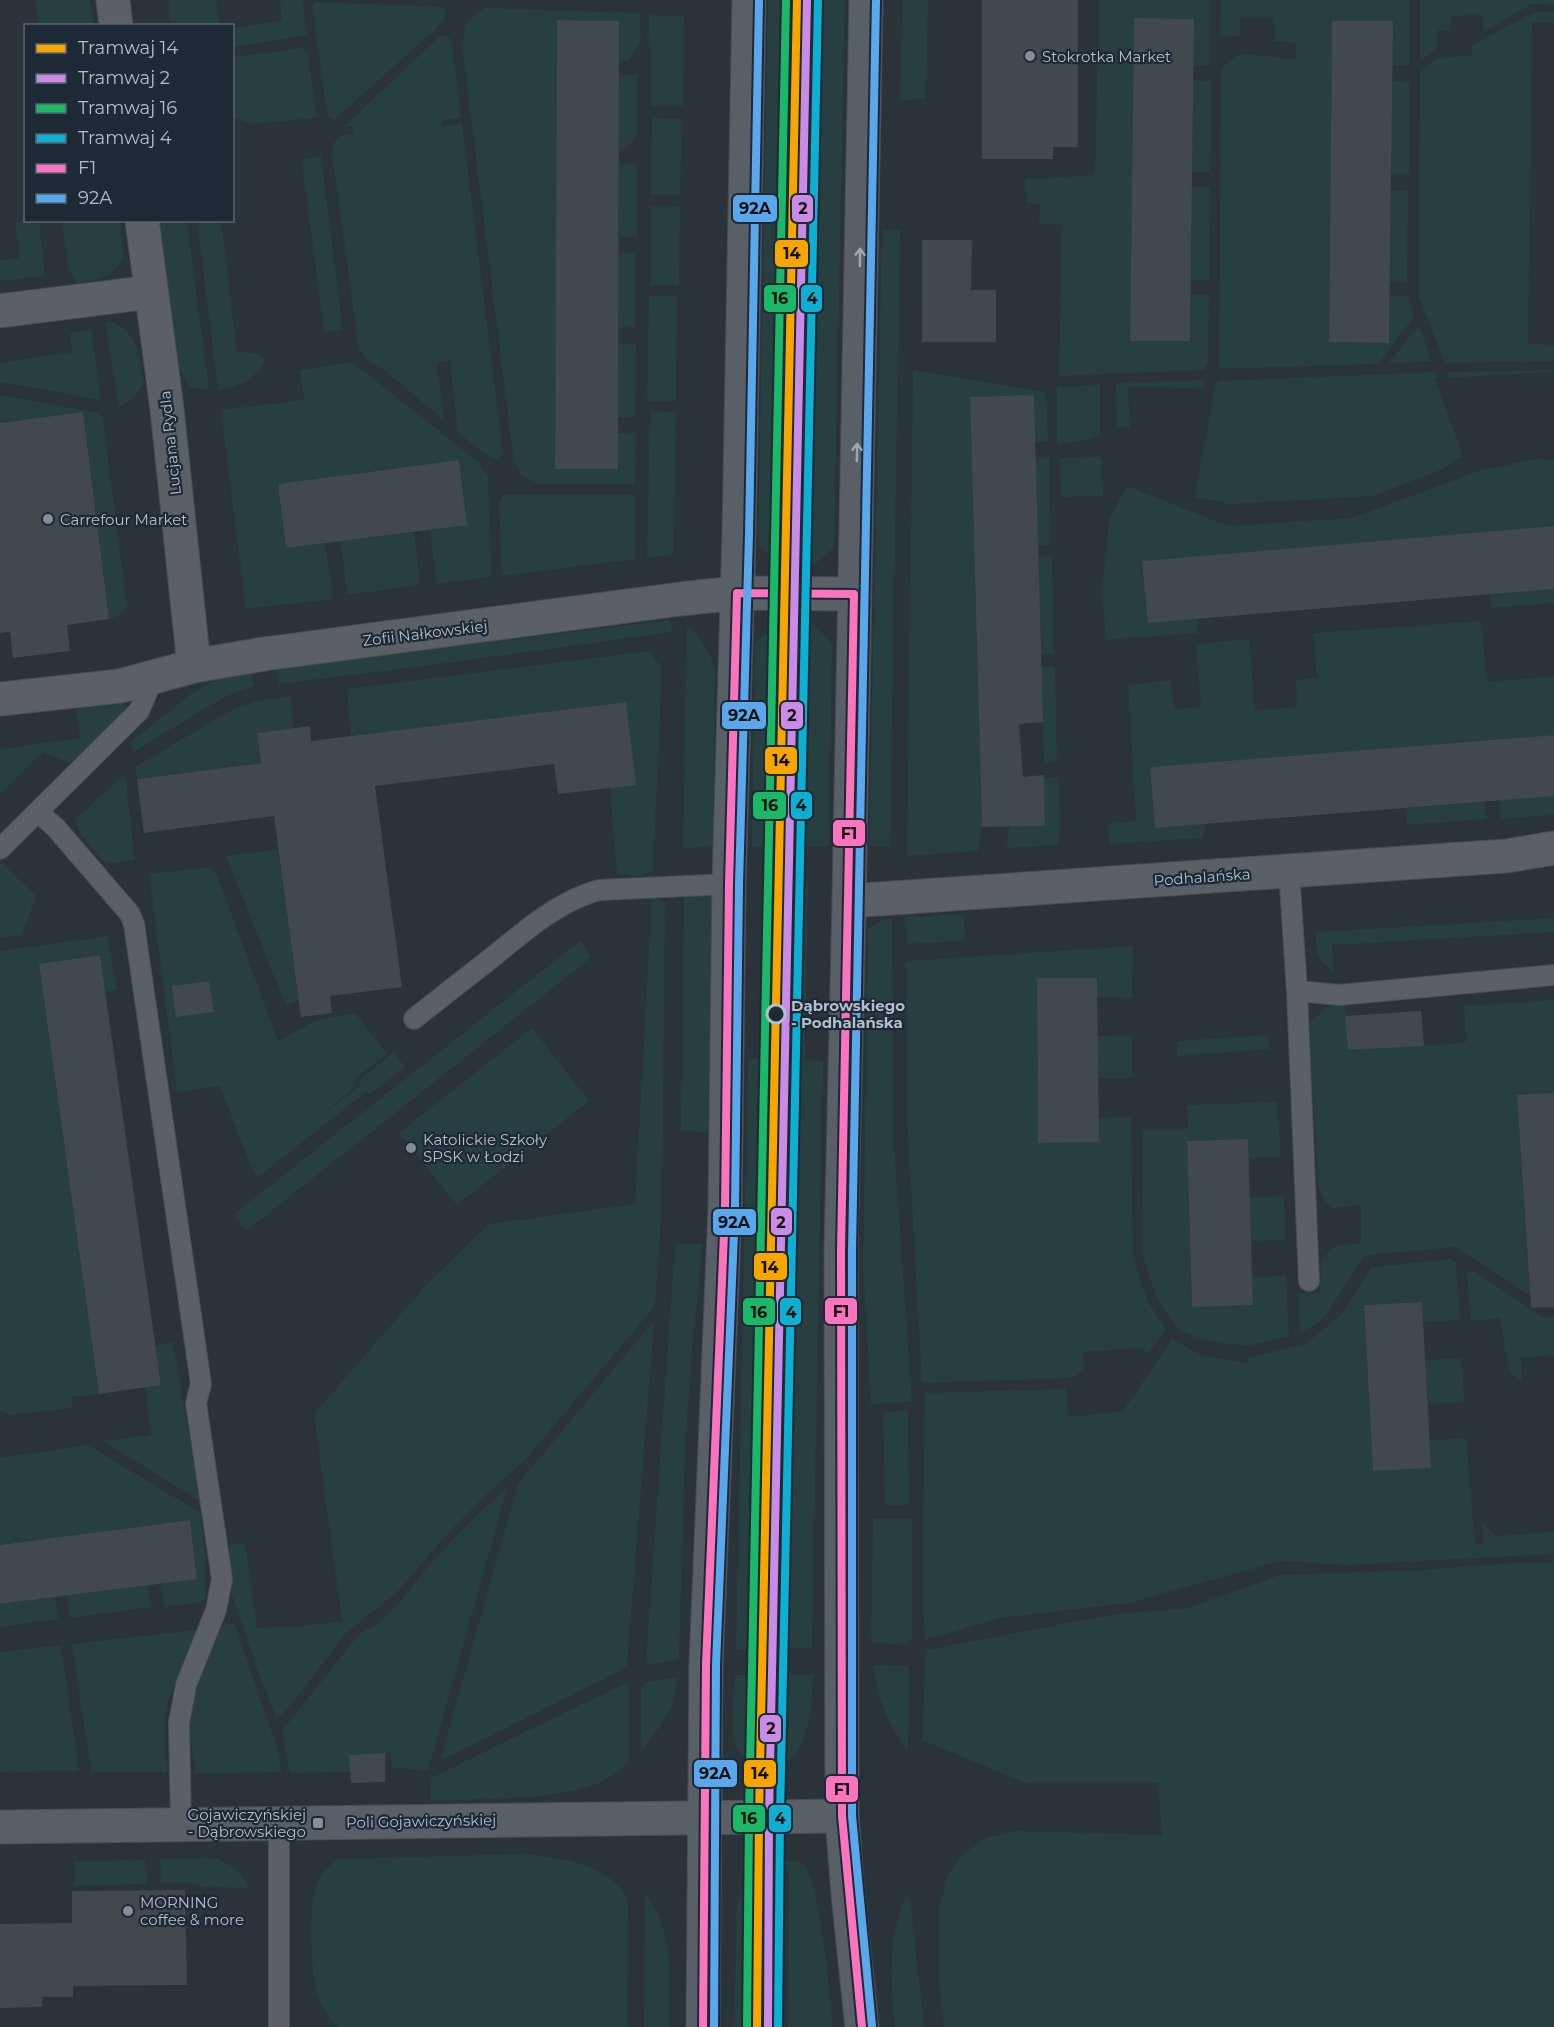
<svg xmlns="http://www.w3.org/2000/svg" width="1554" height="2027" font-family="Montserrat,sans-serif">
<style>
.green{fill:#273f40}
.building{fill:#41484e}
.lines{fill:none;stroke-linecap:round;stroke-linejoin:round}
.lane-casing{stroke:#484e54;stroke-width:22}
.street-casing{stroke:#484e54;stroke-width:35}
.secondary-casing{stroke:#484e54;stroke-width:35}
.lane{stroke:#5b6067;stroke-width:20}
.street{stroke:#5b6067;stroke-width:33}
.secondary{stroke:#595f66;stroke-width:33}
.bus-1-casing{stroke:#1d2935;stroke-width:12}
.bus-2-casing{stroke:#1d2935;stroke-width:12}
.bus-1{stroke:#fc73be;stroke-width:8}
.bus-2{stroke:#5aa8eb;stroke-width:8}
.tram-1-casing{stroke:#1d2935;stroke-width:12}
.tram-2-casing{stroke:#1d2935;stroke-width:12}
.tram-3-casing{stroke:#1d2935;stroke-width:12}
.tram-4-casing{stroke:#1d2935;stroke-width:12}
.tram-1{stroke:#f7a600;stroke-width:8}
.tram-2{stroke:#ca8be6;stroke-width:8}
.tram-3{stroke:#1ab867;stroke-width:8}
.tram-4{stroke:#0dafd3;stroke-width:8}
.oneway{stroke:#9ea7b1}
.poi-dot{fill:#848e98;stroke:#1d2935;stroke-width:2}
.stop-dot{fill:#1d2935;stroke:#b5bfca;stroke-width:3}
.labels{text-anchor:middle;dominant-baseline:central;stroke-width:4.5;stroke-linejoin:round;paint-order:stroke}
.poi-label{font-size:15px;fill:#b5bfca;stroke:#1d2935;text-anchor:start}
.street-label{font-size:15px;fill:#b5bfca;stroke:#1d2935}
.stop-label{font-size:15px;font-weight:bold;fill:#b5bfca;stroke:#1d2935;text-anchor:start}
.line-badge{stroke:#1d2935;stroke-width:2}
.pale-badge-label{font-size:16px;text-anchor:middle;font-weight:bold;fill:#111}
</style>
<rect width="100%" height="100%" fill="#2a323a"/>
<!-- green -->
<path class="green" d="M35 0H90L94 25H38Z
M168 0H216L220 25H171Z
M280 0H302L307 35 233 47V28L282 21Z
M768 0H845L834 547 813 566H781L758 544Z
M903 0H928L926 99 900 100Z
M1099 0H1210V65L1193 66 1194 19 1134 18 1130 340 1190 341 1191 295H1209L1208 364 1203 370 1059 376 1062 224H1039L1040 204 1026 203 1025 179 1095 175Z
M1221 0H1409V65H1392V21H1332L1329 342 1389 343 1390 296H1409L1414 317 1378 364 1219 369 1221 68 1240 54 1296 59V43L1274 41V18H1240V36L1220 37Z
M1420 0H1554V5L1532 4 1483 32V15L1450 16 1451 31 1438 30 1437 47 1420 62Z
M316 2 443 7 445 8 447 15 436 29 334 120 327 115 312 6Z
M487 8 640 13 641 41 628 61H619V21L557 20 555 469H617L618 433H636L635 484H538L522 476 514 463 462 46C466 24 465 17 487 8Z
M1535 12H1554V22H1532L1528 344 1554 345V361L1445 363 1418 294 1420 72 1439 57 1472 56V45Z
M649 15 684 16 683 106H651Z
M447 35 452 41 461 118 442 120 443 126 462 124 503 453 498 459H492L458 433 450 361 437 363 444 420 384 370 369 361 359 349 332 154 333 144 338 137 354 133 353 126 342 128 439 37Z
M303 48 308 53 316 118 252 124 233 117V57Z
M619 75H638V134L626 149H619Z
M1193 80 1211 81 1210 172H1192Z
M1392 81H1409V175H1391Z
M652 118 682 119 680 195H650Z
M321 156 343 330 324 332 302 162V159Z
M619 163 637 164V237H619Z
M1192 187H1210L1209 280H1191Z
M1408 190 1407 282H1390L1391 191Z
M650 206H680L679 285H650Z
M25 220 39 221 45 276 0 281V260L20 257 15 222Z
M62 221H120L124 258C109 278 102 279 78 283L68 270Z
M160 221H187L209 390 190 387 177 366Z
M197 221H221L237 352 258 353 266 361C251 382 242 385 218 390Z
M882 229 900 230 890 846H869Z
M618 252 635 253V327L618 328Z
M649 296H677L676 401H647Z
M110 321C140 333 139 356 144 384L129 401 119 407 106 325Z
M1419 325 1432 361 1388 364Z
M91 330 101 400 0 382V363L72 352 70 333Z
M618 343 636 344 635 417H618Z
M349 362 356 365 478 462 488 476 491 577 436 584 430 530 467 524 459 460 278 484 286 548 325 543 333 599 246 609 221 410 304 400 300 370Z
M913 370 1046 392 1048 441 1035 442 970 397 982 828 978 851 907 856Z
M1554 370V372L1448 378 1447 372Z
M1436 372 1439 378 1435 379 1463 456 1436 472 1373 496 1230 504 1195 497 1215 386 1218 381Z
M1204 380V388L1128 387 1130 427H1117L1116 383Z
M1100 385V436L1083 441 1057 444V387Z
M0 395 99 413 103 419 127 608 115 618 109 619 83 412 0 423Z
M650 411 676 412 673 555 647 558Z
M1035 457H1049L1050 545H1038Z
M1101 457 1103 496 1061 497 1060 458Z
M1539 458 1554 461V526L1197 619 1198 633 1106 640 1102 592 1109 520 1127 486 1228 526 1352 518 1478 471Z
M503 495H635V559L502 576 499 504Z
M414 532 420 585 347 595 341 541Z
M1038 556 1052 557 1054 654H1041Z
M1554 589V603L1491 608 1490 594Z
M671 620 672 632 433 665 279 684 277 669Z
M1481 621 1487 682 1554 676V735L1150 767 1155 828 1207 824 1202 838 1110 844 1108 823 1136 821 1128 685 1170 680 1175 709 1201 707 1196 644 1249 639 1255 710 1297 707 1296 680 1317 678 1313 633Z
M779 624H813L832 644 829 846 752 847 755 642Z
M687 625C703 641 709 648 715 671L713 847 683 848Z
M649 651 662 668 653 871 638 876 617 874 610 788 625 702 351 736 347 689Z
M1041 667H1055L1057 761 1044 762Z
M252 673 254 686 224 697 133 752 131 742 192 693 220 678Z
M290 696 294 728 257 733 260 763 137 779 135 767 235 708 262 700Z
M121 703 129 707 70 763 43 752 0 794V749L80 738 76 709Z
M125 774 135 860 106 864C94 850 79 837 75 819Z
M1044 778H1058L1060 826 1058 845 1007 848 1009 827 1045 825Z
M1554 796V815L1501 819 1500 800Z
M1485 802 1487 819 1407 825 1406 808Z
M278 849 299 1000 286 1006 226 856Z
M0 861 36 896 22 935 0 938Z
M209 867 217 875 278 1041 320 1019 355 1013 387 1054 355 1078 353 1089 311 1124 361 1085 359 1080 394 1052 405 1067 370 1094 367 1091 258 1177 253 1171 220 1086 177 1092 149 874Z
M772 880 808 881 805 1060 823 1061 812 1648 736 1650 748 1059H769Z
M713 893 708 1132 681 1131 684 894Z
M652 896 665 902 662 1205 655 1306 526 1459 486 1495 450 1531 396 1593 346 1633 294 1701 277 1719 261 1680 228 1583 230 1545 245 1543 257 1628 303 1626 342 1621 314 1414 426 1285 489 1224 635 1204Z
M964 914 965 941 907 944 905 917Z
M1554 918V932L1332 945 1334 972C1316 958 1316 954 1316 932Z
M883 919H892L894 1144 912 1402 871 1404 863 1264 868 949V929Z
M108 936 117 990 105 992 100 955 39 964 99 1394 71 1397 73 1408 11 1415 0 1411V951Z
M580 941 592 957 246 1231 233 1215Z
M1133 946 1132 998 1097 997V978H1037L1038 1142H1098V1118L1131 1117 1133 1256 1148 1302 1166 1329 1148 1354 1139 1348 1083 1352 1084 1368 1073 1378 922 1383 906 1100V961Z
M1554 1000V1093L1517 1096 1529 1287 1554 1286V1308H1550L1456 1247 1370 1255 1364 1256 1327 1314 1316 1324 1300 1333 1298 1294 1320 1292 1321 1259 1335 1246 1361 1243V1205L1333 1208 1325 1201 1318 1186 1310 1043 1311 1021 1326 1008 1345 1003 1348 1050 1461 1043 1466 1042 1464 1006Z
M532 1028 589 1101 457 1205 399 1133Z
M1132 1035V1078H1098L1097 1036Z
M1267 1035 1270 1049 1177 1056V1041Z
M1272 1102 1277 1103 1281 1157 1248 1158 1247 1139 1187 1141 1192 1306 1253 1305 1252 1278 1286 1275 1289 1336 1248 1346 1211 1342 1180 1331 1157 1299 1142 1253 1143 1129H1188L1187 1105Z
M1284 1196 1286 1240 1251 1241 1249 1198Z
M675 1244H703L692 1348 685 1451 679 1659 651 1665 646 1661Z
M1452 1259 1456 1263 1460 1320 1423 1322 1422 1302 1364 1305 1373 1471 1430 1468 1429 1441 1466 1438 1475 1544H1483V1523L1496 1536 1554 1532V1554L1347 1565 1280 1561 1130 1603 999 1618 925 1640 922 1596 925 1393 1066 1389 1068 1417 1123 1411 1172 1339 1203 1356 1247 1363 1248 1358 1307 1343 1341 1315 1372 1267Z
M1474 1271 1543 1317H1554V1355L1521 1358 1522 1381 1510 1373 1504 1346 1501 1318 1471 1321 1467 1272Z
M654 1323 627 1665 621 1670 440 1761 518 1484 651 1324Z
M173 1342 200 1501 103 1441 151 1435 145 1387 161 1385 155 1346Z
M1462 1358 1464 1402 1427 1404 1425 1360Z
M908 1410 909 1505H885L883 1413Z
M88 1445 200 1513 206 1557 205 1600 198 1603 164 1607 161 1583 197 1578 190 1520 0 1545V1458Z
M508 1486 428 1770 392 1768 391 1753 350 1755V1772L290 1773 282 1731 360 1633C389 1622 407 1592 426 1569 452 1539 480 1512 508 1486Z
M873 1519H912V1637L909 1643 904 1644 871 1643Z
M1554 1562V2027H944L939 1985 938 1911 948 1874 964 1853 988 1837 1017 1831 1162 1835 1158 1783H1025L922 1740 926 1650 1115 1614 1187 1608 1281 1575 1422 1570 1511 1563Z
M148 1585 151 1607 70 1618 67 1595Z
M55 1597 58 1619 0 1627V1604Z
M234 1623 278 1750 282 1772 195 1774 189 1724 193 1692 222 1625Z
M203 1629 167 1702 165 1727 167 1772H91L72 1644Z
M61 1645 79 1771 0 1772V1652Z
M873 1665 908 1666 910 1672 908 1750C885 1722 879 1700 873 1665Z
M813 1674C812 1696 811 1742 792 1758 785 1763 769 1761 760 1760 751 1760 741 1758 737 1748 729 1731 735 1694 735 1675Z
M678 1677 672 1706 660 1727 641 1751V1688L646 1682Z
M624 1684 629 1687 630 1761C619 1771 609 1779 596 1784 546 1802 484 1798 431 1801V1778Z
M517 1854C553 1856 612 1862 628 1901L627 2027H338C327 2017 318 2001 315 1987 311 1966 309 1908 315 1889 318 1877 328 1867 337 1859Z
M216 1858C232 1865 243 1872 249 1888L204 1887 189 1883H161L160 1859Z
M145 1860 147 1884 74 1886V1861Z
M785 1861C791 1861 798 1860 803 1864 821 1880 830 1998 833 2027H788L789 1873 785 1872Z
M748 1875 746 2027H734L737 1907Z
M645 1894C675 1930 670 1983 670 2027H644Z
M905 1896 910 1897 924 2027H895C890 1981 888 1941 905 1896Z"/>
<!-- building -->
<path class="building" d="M982 0H1078V147H1053V159H982Z
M1134 18 1194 19 1190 341H1130Z
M557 20 619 21 618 469H555Z
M1332 21H1393L1389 343 1329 342Z
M922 240H972L971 290H996V342H922Z
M1034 395 1043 722 1019 724 1023 777 1044 775 1045 826 982 827 970 397Z
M83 412 109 619 67 625 70 651 13 658 10 632 0 633V423Z
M459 460 467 525 286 548 278 484Z
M1554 526V589L1148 623 1142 561Z
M626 702 636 785 558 794 554 764 375 786 402 987 330 996 332 1013 301 1017 274 816 144 833 137 779 261 763 257 733 310 726 311 741Z
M1554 735V796L1155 828 1150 767Z
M100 955 161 1385 99 1394 39 964Z
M1037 978H1097L1099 1142 1038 1143Z
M209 981 214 1012 176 1017 172 986Z
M1421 1011 1424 1046 1348 1050 1345 1016Z
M1554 1093V1307L1531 1308 1517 1095Z
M1248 1139 1253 1305 1192 1307 1187 1141Z
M1422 1302 1431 1468 1373 1471 1364 1305Z
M190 1520 197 1579 0 1604V1545Z
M385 1753V1782L351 1783 349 1755Z
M185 1890 187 1985 73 1986V1997H42V2007L0 2008V1924L72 1923V1891Z"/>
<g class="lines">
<defs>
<path id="lane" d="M38 812 56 828 130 914 134 924 201 1384 196 1403 222 1579 216 1610 186 1685 179 1723 181 1825
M0 849 139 711 154 676
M1289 871 1297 991 1309 1281
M1297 991 1339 995 1554 975
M414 1019C440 998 467 977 494 956 524 931 562 899 600 890L729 884
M279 2027V1823"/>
<path id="street" d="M113 0 116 26
M142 220 167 409 194 666
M0 311 151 292
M0 699 120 686 194 666 264 654 680 599 737 593 854 594
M849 901 1506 856 1554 848"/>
<path id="secondary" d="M0 1827 842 1816
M703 2027 706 1665 725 1209 729 884 739 534 749 0
M862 2027 848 1894 842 1816 841 1250 849 901 866 0"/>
</defs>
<!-- lane casing -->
<use href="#lane" class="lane-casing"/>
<!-- street casing -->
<use href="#street" class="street-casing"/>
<!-- secondary casing -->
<use href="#secondary" class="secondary-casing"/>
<!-- lane -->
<use href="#lane" class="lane"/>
<!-- street -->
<use href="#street" class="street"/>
<!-- secondary -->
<use href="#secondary" class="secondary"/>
<defs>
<path id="bus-1" d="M737 593 854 594
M854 594 841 1250 842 1816 862 2027
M703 2027 706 1665 725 1209 729 884 737 593"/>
<path id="bus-2" d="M872 2026 852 1816V1250L876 0
M714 2027 716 1665 735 1209 739 884 749 534 759 0"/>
</defs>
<!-- bus-1 casing -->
<use href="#bus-1" class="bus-1-casing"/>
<!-- bus-2 casing -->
<use href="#bus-2" class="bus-2-casing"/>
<!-- bus-1 -->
<use href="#bus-1" class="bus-1"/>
<!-- bus-2 -->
<use href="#bus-2" class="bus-2"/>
<defs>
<path id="tram-1" d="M757 2027 759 1816 797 0"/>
<path id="tram-2" d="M768 2027 769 1816 807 0"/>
<path id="tram-3" d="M747 2027 749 1816 786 0"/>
<path id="tram-4" d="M778 2027 780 1816 818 0"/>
</defs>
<!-- tram-1 casing -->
<use href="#tram-1" class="tram-1-casing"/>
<!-- tram-2 casing -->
<use href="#tram-2" class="tram-2-casing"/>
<!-- tram-3 casing -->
<use href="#tram-3" class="tram-3-casing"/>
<!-- tram-4 casing -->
<use href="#tram-4" class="tram-4-casing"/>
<!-- tram-1 -->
<use href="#tram-1" class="tram-1"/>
<!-- tram-2 -->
<use href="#tram-2" class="tram-2"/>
<!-- tram-3 -->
<use href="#tram-3" class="tram-3"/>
<!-- tram-4 -->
<use href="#tram-4" class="tram-4"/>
</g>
<!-- one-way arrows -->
<defs><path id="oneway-shaft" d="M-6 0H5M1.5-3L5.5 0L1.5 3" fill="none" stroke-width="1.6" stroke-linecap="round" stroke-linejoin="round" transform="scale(1.5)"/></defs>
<g class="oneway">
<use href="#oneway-shaft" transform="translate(860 257) rotate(-89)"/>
<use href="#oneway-shaft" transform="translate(857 452) rotate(-89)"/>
</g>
<!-- markers -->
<g class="poi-dot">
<circle cx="1030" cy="56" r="6"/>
<circle cx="48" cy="519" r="6"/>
<circle cx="411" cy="1148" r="6"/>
<rect x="312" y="1817" width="12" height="12" rx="3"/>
<circle cx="128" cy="1911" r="6"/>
</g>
<circle class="stop-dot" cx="776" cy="1014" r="9"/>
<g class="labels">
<!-- poi labels -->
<g class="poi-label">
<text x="1042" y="56">Stokrotka Market</text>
<text x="60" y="519">Carrefour Market</text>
<text x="423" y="1139">Katolickie Szkoły<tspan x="423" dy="17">SPSK w Łodzi</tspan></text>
<text x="306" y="1814" text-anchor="end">Gojawiczyńskiej<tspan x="306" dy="17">- Dąbrowskiego</tspan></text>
<text x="140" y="1902">MORNING<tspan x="140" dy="17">coffee &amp; more</tspan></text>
</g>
<!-- street labels -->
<g class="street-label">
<text transform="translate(170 443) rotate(-96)">Lucjana Rydla</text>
<text transform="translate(425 633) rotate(-7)">Zofii Nałkowskiej</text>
<text transform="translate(1202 877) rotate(-4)">Podhalańska</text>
<text transform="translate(421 1821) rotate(-1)">Poli Gojawiczyńskiej</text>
</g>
<!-- stop labels -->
<g class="stop-label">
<text x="791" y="1005">Dąbrowskiego<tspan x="791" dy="17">- Podhalańska</tspan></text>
</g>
</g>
<g class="line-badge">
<rect x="791" y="194" width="23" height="29" rx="6" fill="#ca8be6"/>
<rect x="732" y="194" width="46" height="29" rx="6" fill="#5aa8eb"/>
<rect x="774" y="239" width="35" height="29" rx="6" fill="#f7a600"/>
<rect x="800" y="284" width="23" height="29" rx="6" fill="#0dafd3"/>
<rect x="763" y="284" width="34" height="29" rx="6" fill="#1ab867"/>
<rect x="780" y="701" width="24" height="29" rx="6" fill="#ca8be6"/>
<rect x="721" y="701" width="46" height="29" rx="6" fill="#5aa8eb"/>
<rect x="764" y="746" width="34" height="29" rx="6" fill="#f7a600"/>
<rect x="790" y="791" width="23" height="29" rx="6" fill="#0dafd3"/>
<rect x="752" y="791" width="35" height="29" rx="6" fill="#1ab867"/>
<rect x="832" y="819" width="34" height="28" rx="6" fill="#fc73be"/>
<rect x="770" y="1207" width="23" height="29" rx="6" fill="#ca8be6"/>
<rect x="712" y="1208" width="45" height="28" rx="6" fill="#5aa8eb"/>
<rect x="753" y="1252" width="35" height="29" rx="6" fill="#f7a600"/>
<rect x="824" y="1297" width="34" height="28" rx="6" fill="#fc73be"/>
<rect x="779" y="1297" width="23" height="29" rx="6" fill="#0dafd3"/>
<rect x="742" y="1297" width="34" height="29" rx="6" fill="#1ab867"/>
<rect x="759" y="1714" width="23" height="29" rx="6" fill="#ca8be6"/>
<rect x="693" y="1759" width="45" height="29" rx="6" fill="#5aa8eb"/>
<rect x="743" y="1759" width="34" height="29" rx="6" fill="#f7a600"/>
<rect x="825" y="1775" width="34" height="28" rx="6" fill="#fc73be"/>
<rect x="768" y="1804" width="24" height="29" rx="6" fill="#0dafd3"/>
<rect x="732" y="1804" width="34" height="29" rx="6" fill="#1ab867"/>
</g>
<g class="pale-badge-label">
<text x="803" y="214">2</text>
<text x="755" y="214">92A</text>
<text x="792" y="259">14</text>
<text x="812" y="304">4</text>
<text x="780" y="304">16</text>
<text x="792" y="721">2</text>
<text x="744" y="721">92A</text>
<text x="781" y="766">14</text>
<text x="801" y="811">4</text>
<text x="770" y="811">16</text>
<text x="849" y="839">F1</text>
<text x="781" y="1228">2</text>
<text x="734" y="1228">92A</text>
<text x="770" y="1273">14</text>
<text x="841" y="1317">F1</text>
<text x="791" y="1318">4</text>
<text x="759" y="1318">16</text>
<text x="771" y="1734">2</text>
<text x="715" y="1779">92A</text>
<text x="760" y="1779">14</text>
<text x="842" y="1795">F1</text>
<text x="780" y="1824">4</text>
<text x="749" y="1824">16</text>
</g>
<!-- legend -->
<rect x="24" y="24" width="210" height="198" fill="#1d2935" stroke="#5a6571" stroke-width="1.5"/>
<rect x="36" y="44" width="30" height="9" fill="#f7a600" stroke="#5a6571" stroke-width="1.5"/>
<text x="78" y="54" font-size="18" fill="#b5bfca">Tramwaj 14</text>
<rect x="36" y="74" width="30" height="9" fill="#ca8be6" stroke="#5a6571" stroke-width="1.5"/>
<text x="78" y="84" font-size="18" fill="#b5bfca">Tramwaj 2</text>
<rect x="36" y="104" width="30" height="9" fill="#1ab867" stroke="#5a6571" stroke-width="1.5"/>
<text x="78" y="114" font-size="18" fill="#b5bfca">Tramwaj 16</text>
<rect x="36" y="134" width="30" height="9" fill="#0dafd3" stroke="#5a6571" stroke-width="1.5"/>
<text x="78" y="144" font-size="18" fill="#b5bfca">Tramwaj 4</text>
<rect x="36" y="164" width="30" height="9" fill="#fc73be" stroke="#5a6571" stroke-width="1.5"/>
<text x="78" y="174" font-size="18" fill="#b5bfca">F1</text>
<rect x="36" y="194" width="30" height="9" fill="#5aa8eb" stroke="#5a6571" stroke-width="1.5"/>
<text x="78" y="204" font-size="18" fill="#b5bfca">92A</text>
</svg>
